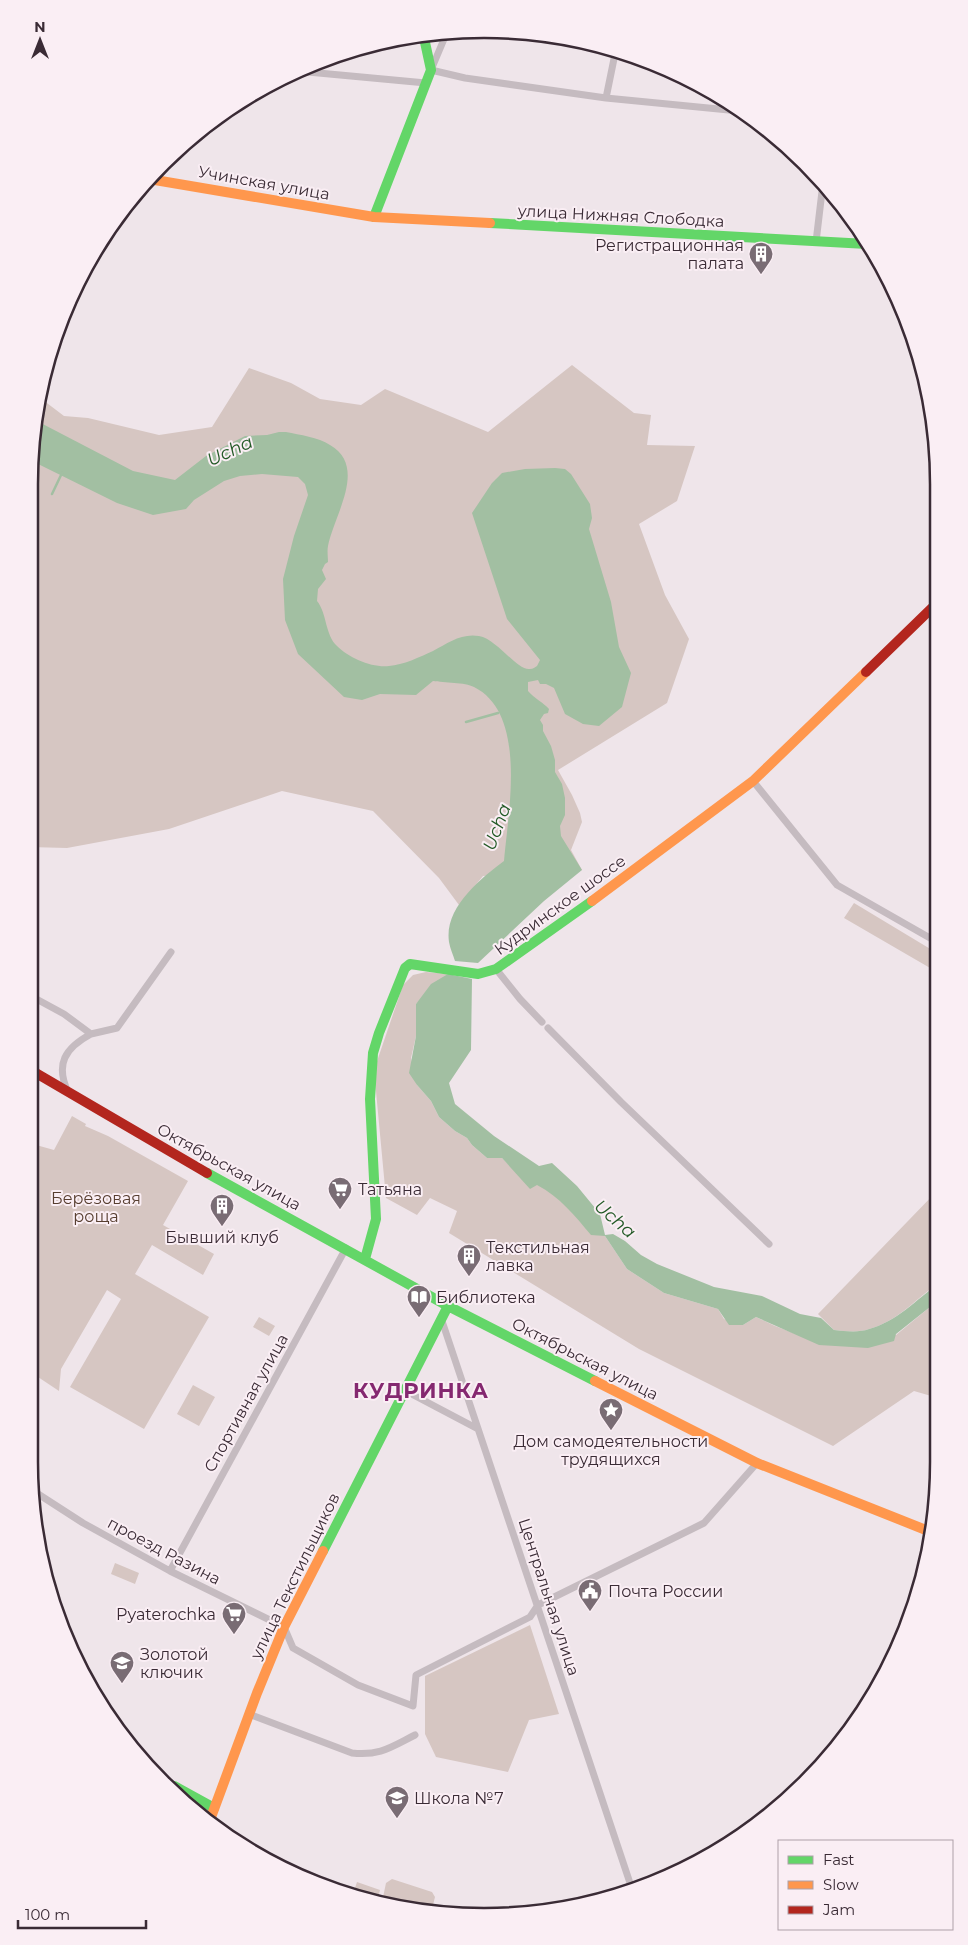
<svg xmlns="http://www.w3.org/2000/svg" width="968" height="1945" font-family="Montserrat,sans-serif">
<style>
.green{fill:#d6c6c2}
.water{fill:#a2bfa2}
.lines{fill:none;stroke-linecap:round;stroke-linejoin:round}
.stream{stroke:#a2bfa2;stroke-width:2.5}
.street{stroke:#c5bbc0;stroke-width:7}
.fast{stroke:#63d668;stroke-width:10}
.slow{stroke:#ff974d;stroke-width:10}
.jam{stroke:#b3261e;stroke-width:10}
.labels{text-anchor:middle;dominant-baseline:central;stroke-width:4;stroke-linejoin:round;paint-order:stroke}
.street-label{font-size:16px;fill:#3a2b35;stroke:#faeef4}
.poi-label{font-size:16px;fill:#3a2b35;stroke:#faeef4;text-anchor:start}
.park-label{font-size:16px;fill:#573e30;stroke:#faeef4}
.water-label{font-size:18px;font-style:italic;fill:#225a26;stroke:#faeef4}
.district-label{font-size:21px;font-weight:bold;letter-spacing:1px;fill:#852870;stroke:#faeef4}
.rim{fill:none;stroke:#3a2b35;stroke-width:2.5}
</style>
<rect width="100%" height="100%" fill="#efe5ea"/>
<!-- green -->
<path class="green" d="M572 365 634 413 651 415 647 445 695 446 677 501 639 524 665 595 689 639 667 703 558 770 572 795 580 813 582 822 571 850 582 870 483 876 459 905 439 878 373 811 282 791 169 829 67 848 29 847 30 455 39 397 64 416 88 418 159 435 212 427 249 368 291 383 320 399 361 405 385 389 488 432Z
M854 903 937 953V972L844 918Z
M426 972 448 974 416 1004V1036L411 1058 417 1085 431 1101 439 1117 455 1131 467 1138 472 1145 487 1158H502L513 1169 549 1191 605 1236 627 1269 664 1293 718 1309 724 1319 743 1325 756 1317 775 1326 804 1337 896 1335 930 1307 938 1304V1398L914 1391 833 1446 639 1349 449 1233 457 1211 430 1198 417 1215 386 1198 374 1070 403 985 413 975Z
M72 1116 86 1124 85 1126 108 1136 188 1181 163 1225 214 1254 203 1275 152 1245 135 1274 209 1317 144 1429 70 1387 121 1299 107 1290 61 1369 59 1391 29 1371V1143L54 1150Z
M937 1191V1284C915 1300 896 1322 869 1329 858 1333 845 1331 834 1330L818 1314Z
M259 1317 275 1326 269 1336 253 1327Z
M193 1385 215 1397 199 1426 177 1414Z
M115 1563 139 1573 135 1584 111 1574Z
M530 1625 559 1714 529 1720 508 1772 436 1757 425 1734V1676Z
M392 1879 432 1892 435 1897 432 1909C417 1908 394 1912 382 1902L386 1883Z
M357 1882 380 1890 377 1902 353 1894Z"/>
<!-- water -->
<path class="water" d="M35 420 133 471 175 480 206 456 245 436 267 435 279 432H286C300 435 318 437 330 445 368 467 334 515 328 546 327 551 328 557 328 562L325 564 322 570 326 579 318 589 317 601C327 613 325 635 337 646 349 658 372 668 389 666 403 665 420 657 433 651 448 643 461 633 479 636 497 639 517 671 530 669 533 669 535 667 537 666L540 660 507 619 472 513 492 483 502 473 525 469 555 468 565 469 571 474 590 504 592 518 589 529 611 602 619 647 631 673 622 707 599 726 583 724 565 714 554 688 546 684H540L538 680 528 682V691C534 698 544 703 549 709L548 713 544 714 540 720 543 725V731L551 746 555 760V772L562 784 565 798V815L560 826 561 836 582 870 544 901 478 963 455 961C453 955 450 948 449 942 444 908 480 879 504 861 508 813 528 714 474 687 465 682 444 683 433 681L416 695 380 694 362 700 344 697 298 654 285 620 283 579 294 536 308 495 305 484 298 477 262 474 240 476 224 481 194 500 186 509 153 515 117 503 30 460Z
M448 974 472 979 471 1050 449 1083 455 1104 494 1136 539 1166 552 1163 577 1186 600 1214 605 1235 613 1234 625 1241 641 1255 657 1264 714 1287 762 1296 800 1314 821 1318 834 1330C845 1331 858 1333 869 1329 896 1322 916 1300 938 1284V1304L930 1307 896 1334 894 1341 868 1348 819 1345 756 1317 743 1325H729L718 1309 664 1293 627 1269 605 1236 591 1235C575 1216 560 1197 537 1185L530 1189 502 1158H487L472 1145 467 1138 455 1131 439 1117 431 1101 417 1085 409 1073 416 1036V1004L431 984Z"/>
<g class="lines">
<!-- stream -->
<path class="stream" d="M52 494 62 473
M466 722 498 713"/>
<!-- street -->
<path class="street" d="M447 32 431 70 465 78 606 98 739 111
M297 71 426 83
M606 98 616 49
M816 242 823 183
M753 781 837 885 937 942
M496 969 520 999 542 1022
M29 995 64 1014 91 1034 117 1028 171 952
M548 1028 621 1102 769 1244
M68 1092C55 1064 65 1048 91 1034
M441 1318 631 1886
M404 1390 478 1429
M34 1494 35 1492 83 1523 170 1571 284 1627 293 1648 358 1685 413 1706 416 1675 530 1617 538 1605 704 1523 757 1463
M170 1571 346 1248
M249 1714 352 1753C380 1756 391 1747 415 1735"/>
<!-- fast -->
<path class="fast" d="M374 217 431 70 423 33
M490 223 867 244
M207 1173 448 1306 595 1381
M365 1259 376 1219 370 1099 373 1053 379 1033 405 968 410 964 478 974 496 969 592 901
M323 1551 448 1306
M174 1786 214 1808"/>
<!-- slow -->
<path class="slow" d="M149 179 374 217 490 223
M592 901 753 781 866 672
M595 1381 757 1463 931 1532
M210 1820 257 1693 284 1627 323 1551"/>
<!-- jam -->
<path class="jam" d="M866 672 936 604
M29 1069 207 1173"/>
</g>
<!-- icons -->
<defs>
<symbol id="building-pin" viewBox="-11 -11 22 30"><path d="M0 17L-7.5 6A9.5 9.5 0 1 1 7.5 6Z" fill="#796c74" stroke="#faeef4"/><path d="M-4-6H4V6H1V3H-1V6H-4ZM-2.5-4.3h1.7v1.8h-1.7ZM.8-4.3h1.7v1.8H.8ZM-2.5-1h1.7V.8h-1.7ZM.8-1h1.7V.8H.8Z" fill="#fff"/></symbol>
<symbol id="supermarket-pin" viewBox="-11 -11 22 30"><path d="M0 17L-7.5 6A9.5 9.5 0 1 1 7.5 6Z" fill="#796c74" stroke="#faeef4"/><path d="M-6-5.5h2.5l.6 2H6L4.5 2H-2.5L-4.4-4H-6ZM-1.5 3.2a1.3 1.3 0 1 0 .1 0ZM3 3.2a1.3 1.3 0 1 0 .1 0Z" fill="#fff"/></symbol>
<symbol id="library-pin" viewBox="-11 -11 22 30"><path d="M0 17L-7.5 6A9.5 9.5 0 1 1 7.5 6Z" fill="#796c74" stroke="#faeef4"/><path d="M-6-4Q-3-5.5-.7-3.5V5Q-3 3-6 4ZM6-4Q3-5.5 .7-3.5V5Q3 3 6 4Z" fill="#fff"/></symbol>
<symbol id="sight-pin" viewBox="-11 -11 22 30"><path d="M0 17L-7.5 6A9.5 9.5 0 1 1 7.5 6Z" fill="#796c74" stroke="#faeef4"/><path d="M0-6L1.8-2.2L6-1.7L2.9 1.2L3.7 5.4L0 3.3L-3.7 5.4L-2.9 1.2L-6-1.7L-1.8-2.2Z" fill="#fff"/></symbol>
<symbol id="civic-pin" viewBox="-11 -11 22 30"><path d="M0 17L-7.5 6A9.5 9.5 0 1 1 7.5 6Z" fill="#796c74" stroke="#faeef4"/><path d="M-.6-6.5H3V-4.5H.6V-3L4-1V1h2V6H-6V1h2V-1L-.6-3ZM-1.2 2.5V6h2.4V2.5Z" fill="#fff"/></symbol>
<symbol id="school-pin" viewBox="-11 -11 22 30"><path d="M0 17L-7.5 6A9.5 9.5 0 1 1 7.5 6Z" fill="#796c74" stroke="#faeef4"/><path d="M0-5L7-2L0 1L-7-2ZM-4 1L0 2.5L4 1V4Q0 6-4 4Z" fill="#fff"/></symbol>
</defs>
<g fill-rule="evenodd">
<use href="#building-pin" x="747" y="240" width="28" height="38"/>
<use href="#supermarket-pin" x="326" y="1175" width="28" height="38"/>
<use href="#building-pin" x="208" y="1192" width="28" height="38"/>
<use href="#building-pin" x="455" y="1242" width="28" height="38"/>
<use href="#library-pin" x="405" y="1283" width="28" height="38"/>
<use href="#sight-pin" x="597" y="1396" width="28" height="38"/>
<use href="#civic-pin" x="576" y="1577" width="28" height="38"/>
<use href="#supermarket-pin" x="220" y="1600" width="28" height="38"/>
<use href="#school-pin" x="108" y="1649" width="28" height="38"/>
<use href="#school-pin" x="383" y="1784" width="28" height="38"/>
</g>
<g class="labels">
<!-- street labels -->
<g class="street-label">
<text transform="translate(264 183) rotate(10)">Учинская улица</text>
<text transform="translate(621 216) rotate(3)">улица Нижняя Слободка</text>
<text transform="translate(560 905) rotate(-36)">Кудринское шоссе</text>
<text transform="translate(229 1167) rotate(29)">Октябрьская улица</text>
<text transform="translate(585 1359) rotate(27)">Октябрьская улица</text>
<text transform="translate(246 1403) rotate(-61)">Спортивная улица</text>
<text transform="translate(164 1551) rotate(28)">проезд Разина</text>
<text transform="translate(295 1576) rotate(-64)">улица Текстильщиков</text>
<text transform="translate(549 1597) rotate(72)">Центральная улица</text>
</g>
<!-- poi labels -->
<g class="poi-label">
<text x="744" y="245" text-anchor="end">Регистрационная<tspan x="744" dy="18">палата</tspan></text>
<text x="358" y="1189">Татьяна</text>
<text x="222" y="1237" text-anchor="middle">Бывший клуб</text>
<text x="486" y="1247">Текстильная<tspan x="486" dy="18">лавка</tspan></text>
<text x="436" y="1297">Библиотека</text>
<text x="611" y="1441" text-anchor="middle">Дом самодеятельности<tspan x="611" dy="18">трудящихся</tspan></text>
<text x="608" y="1591">Почта России</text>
<text x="216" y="1614" text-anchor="end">Pyaterochka</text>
<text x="140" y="1654">Золотой<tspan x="140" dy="18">ключик</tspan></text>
<text x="414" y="1798">Школа №7</text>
</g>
<!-- park labels -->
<g class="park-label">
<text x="96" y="1198">Берёзовая<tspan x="96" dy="18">роща</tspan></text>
</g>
<!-- water labels -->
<g class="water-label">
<text transform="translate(230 451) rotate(-25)">Ucha</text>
<text transform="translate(497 827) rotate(-69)">Ucha</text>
<text transform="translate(615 1219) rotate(41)">Ucha</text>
</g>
<!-- district labels -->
<g class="district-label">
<text x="421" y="1390">КУДРИНКА</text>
</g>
</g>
<!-- crop -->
<path d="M0 0H968V1945H0ZM484 38H484A446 446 0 0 1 930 484V1462A446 446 0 0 1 484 1908H484A446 446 0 0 1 38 1462V484A446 446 0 0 1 484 38Z" fill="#faeef4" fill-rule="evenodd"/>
<path class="rim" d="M484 38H484A446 446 0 0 1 930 484V1462A446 446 0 0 1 484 1908H484A446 446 0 0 1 38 1462V484A446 446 0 0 1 484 38Z"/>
<!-- legend -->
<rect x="778" y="1840" width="175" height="90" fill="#faeef4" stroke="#ada0a8"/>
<rect x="788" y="1856" width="25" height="8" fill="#63d668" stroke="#ada0a8"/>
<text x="823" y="1865" font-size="15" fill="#3a2b35">Fast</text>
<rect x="788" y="1881" width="25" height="8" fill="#ff974d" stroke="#ada0a8"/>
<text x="823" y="1890" font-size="15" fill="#3a2b35">Slow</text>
<rect x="788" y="1906" width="25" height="8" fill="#b3261e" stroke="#ada0a8"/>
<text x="823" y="1915" font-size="15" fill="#3a2b35">Jam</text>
<!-- north arrow -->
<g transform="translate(40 40)" stroke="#faeef4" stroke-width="4" paint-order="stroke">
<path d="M0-4L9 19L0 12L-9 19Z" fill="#3a2b35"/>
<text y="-8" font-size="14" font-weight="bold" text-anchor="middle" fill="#3a2b35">N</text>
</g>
<!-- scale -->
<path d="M18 1920v8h128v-8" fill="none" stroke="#3a2b35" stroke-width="2.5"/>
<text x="25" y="1920" font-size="15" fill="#3a2b35" stroke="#faeef4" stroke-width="4" paint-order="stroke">100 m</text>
</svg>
